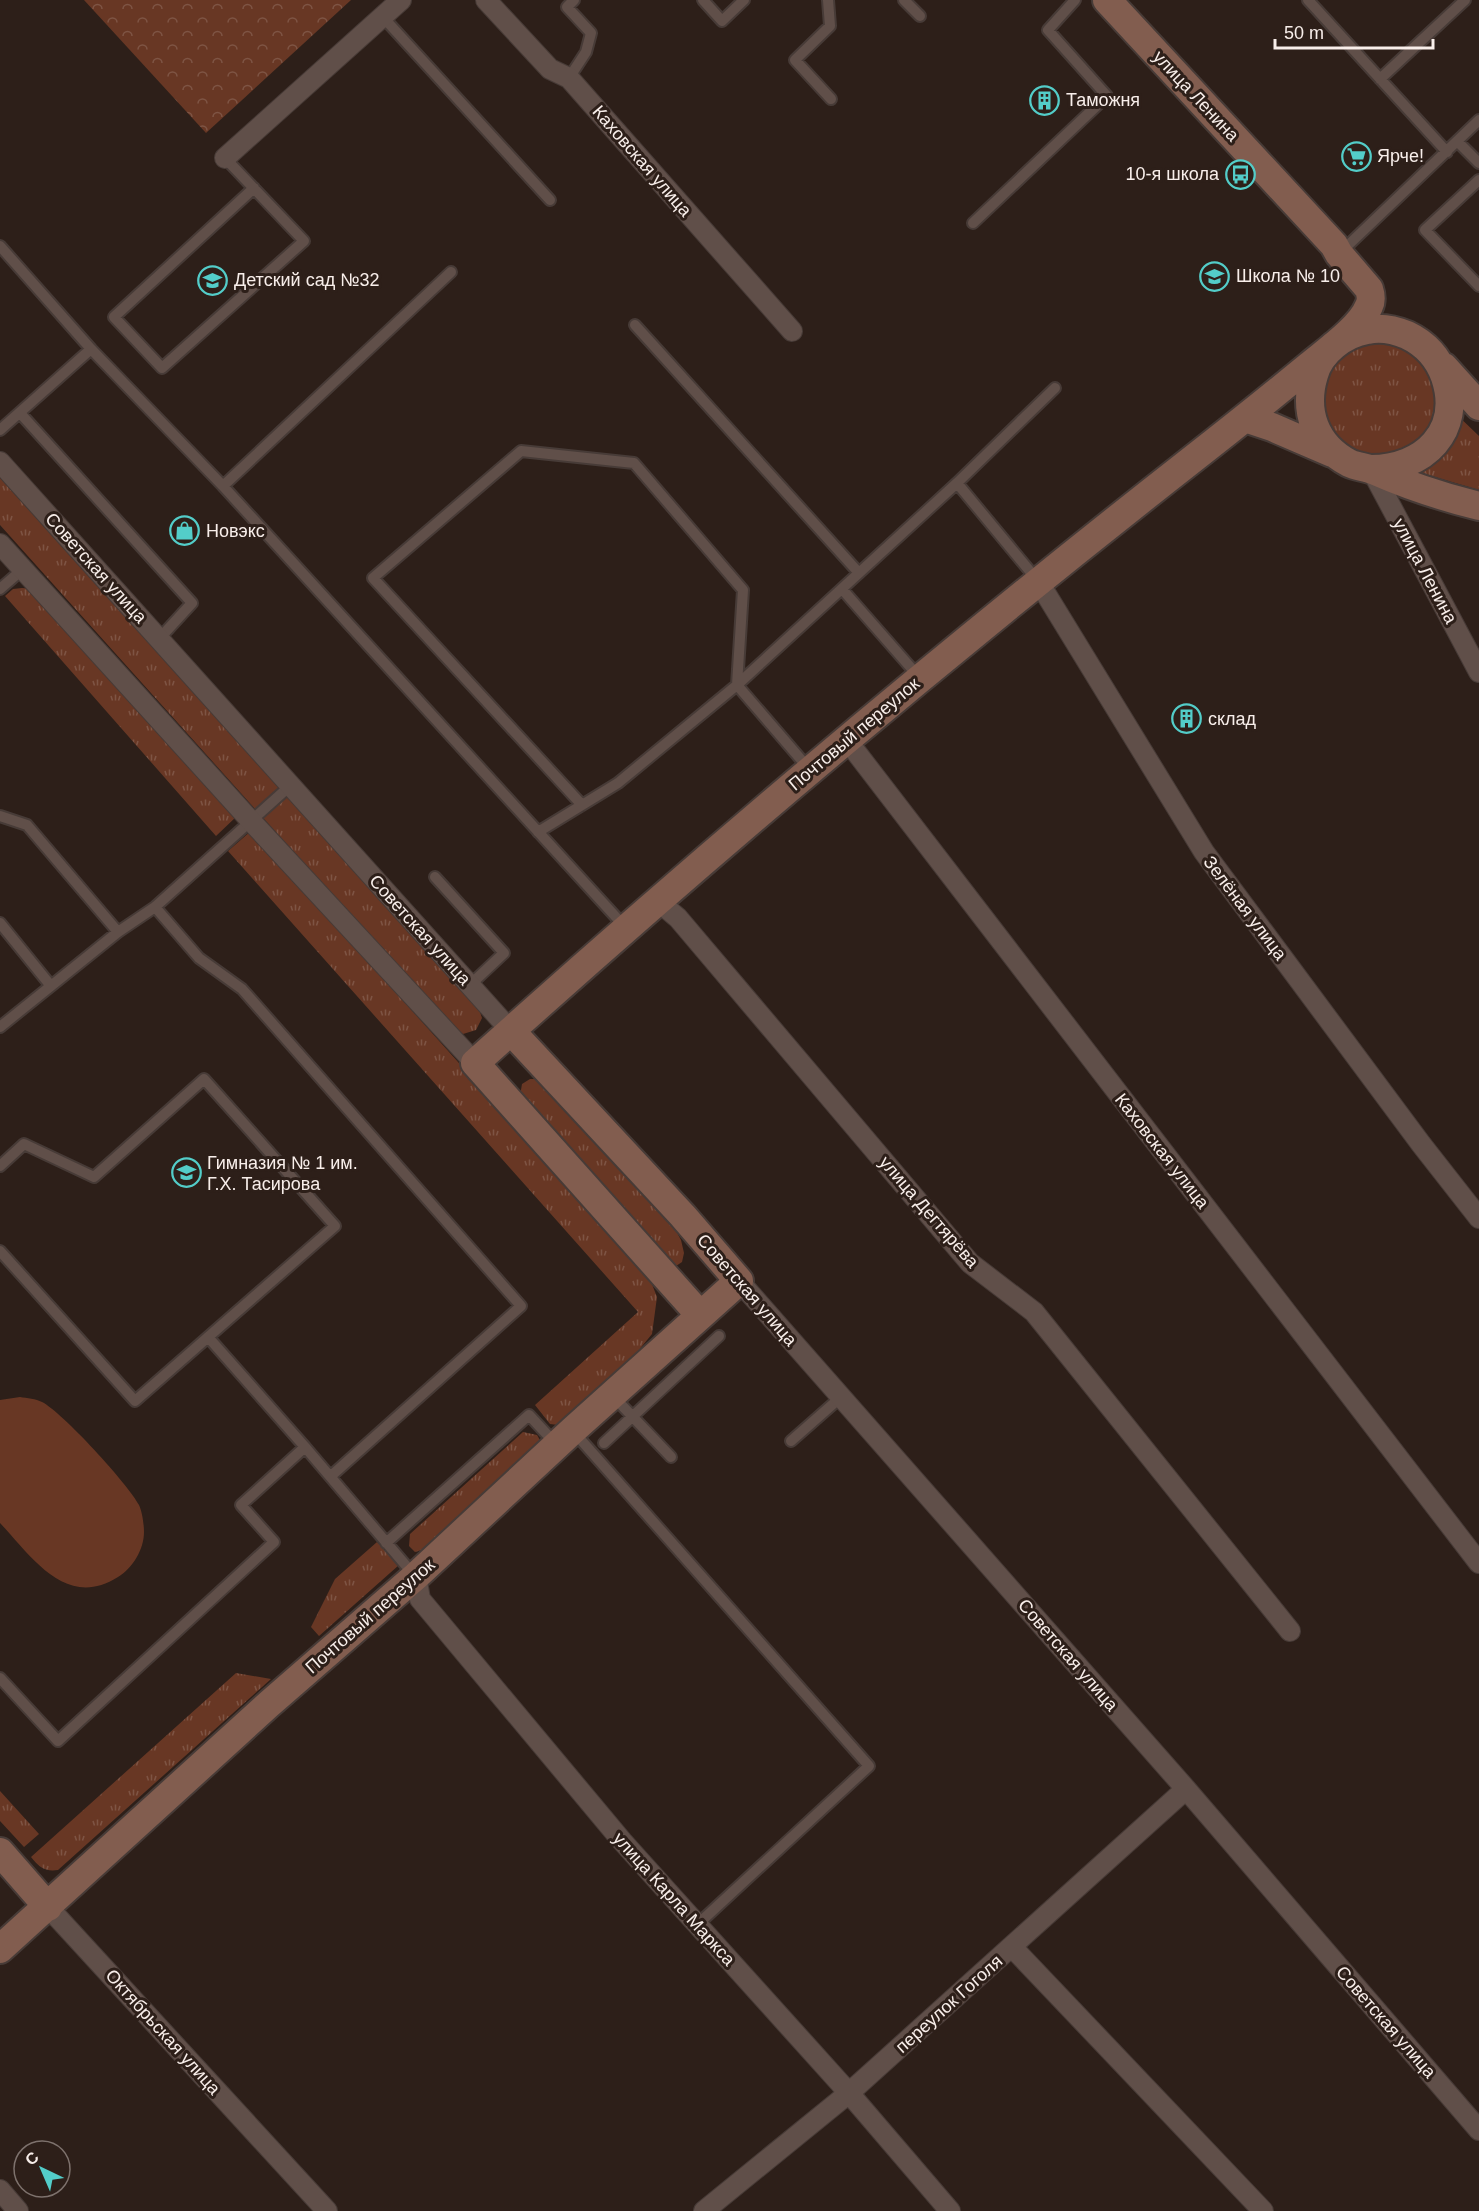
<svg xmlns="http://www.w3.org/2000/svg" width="1479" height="2211" font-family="Helvetica,sans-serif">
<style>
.grass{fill:url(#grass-tufts)}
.park{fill:url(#park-crowns)}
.pitch{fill:#683724}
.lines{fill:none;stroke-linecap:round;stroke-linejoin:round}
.lane-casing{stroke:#473b37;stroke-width:14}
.street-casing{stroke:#473b37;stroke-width:22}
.secondary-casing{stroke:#473b37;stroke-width:32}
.lane{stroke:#604f49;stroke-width:10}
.street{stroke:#604f49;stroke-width:20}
.secondary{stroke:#825d4f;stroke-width:28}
.labels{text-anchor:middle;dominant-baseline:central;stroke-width:6;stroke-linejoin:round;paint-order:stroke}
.street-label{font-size:18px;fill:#f8eeea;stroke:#2d1f19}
.poi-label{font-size:18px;fill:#f8eeea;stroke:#2d1f19;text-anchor:start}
</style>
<defs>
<pattern id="grass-tufts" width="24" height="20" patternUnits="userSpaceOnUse" patternTransform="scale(1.5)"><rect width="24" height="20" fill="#683724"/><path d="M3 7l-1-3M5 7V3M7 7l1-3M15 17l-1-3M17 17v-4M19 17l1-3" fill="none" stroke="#7e5444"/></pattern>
<pattern id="park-crowns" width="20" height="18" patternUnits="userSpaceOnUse" patternTransform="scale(1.5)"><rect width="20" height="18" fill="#683724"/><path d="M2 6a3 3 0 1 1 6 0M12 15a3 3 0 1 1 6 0" fill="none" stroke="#7e5444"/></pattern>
</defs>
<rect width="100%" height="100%" fill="#2d1f19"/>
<!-- grass -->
<path class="grass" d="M1375 338 1417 351 1441 396 1428 437 1386 462 1350 456 1317 414 1320 378 1342 349Z
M1454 412 1479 436V490L1411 470Z
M0 478 479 1009 482 1018 476 1030 463 1034 452 1028 0 525Z
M22 588 34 589 237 816 216 836 5 596 13 589Z
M251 831 648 1274 657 1297 652 1334 634 1356 558 1425 550 1424 535 1405 638 1312 228 851Z
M530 1079H538L663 1207 681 1240 684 1253 682 1262 676 1266 670 1264 520 1096 522 1084Z
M523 1432 537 1435 541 1442 422 1550 415 1552 409 1546 410 1534Z
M377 1542 399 1565 319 1636 311 1627 335 1579Z
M236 1673 271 1679 58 1870C45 1872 39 1867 31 1857Z
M0 1791 39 1834 24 1847 0 1821Z"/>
<!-- park -->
<path class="park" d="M84 0H351L206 133Z"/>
<!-- pitch -->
<path class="pitch" d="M20 1397C27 1398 36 1399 42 1402 62 1412 129 1485 139 1505 142 1511 144 1524 144 1532 144 1549 133 1568 118 1577 66 1610 32 1557 0 1523V1400Z"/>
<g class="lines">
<defs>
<path id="lane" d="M703 0 722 21 744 0
M828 0 830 26 795 60 831 99
M904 0 920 16
M1308 0 1447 152
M382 16 550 200
M569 78 586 52 591 33 567 7 574 0
M1380 79 1465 0
M1458 142 1479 163
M225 158 304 241 162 368 114 317 254 188
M1479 180 1425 230 1479 286
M973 223 1107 96 1048 30 1075 0
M0 246 91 349
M1343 250 1479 120
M451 272 223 486 625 927
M635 325 859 573
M20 413 192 603 159 639
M0 430 91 349 223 486
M957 483 1055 388
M0 589 23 569
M842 589 919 677
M582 805 373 578 521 451 634 463 743 590 737 685 810 770
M0 816 27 825 118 932
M538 832 618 783 737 685 957 483 1038 581
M435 877 504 953 470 985
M155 907 199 958 242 989 521 1306 331 1476
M0 923 51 986
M0 1027 118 932 155 907 291 785
M0 1166 24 1144 94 1177 204 1079 335 1226 135 1401 0 1251
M208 1337 305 1447
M612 1395 671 1457
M573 1431 869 1766 697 1925
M791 1441 841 1397
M604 1443 719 1336
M386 1543 529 1415 555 1443
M0 1678 58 1741 274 1542 241 1505 305 1447 414 1575"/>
<path id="street" d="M486 0 550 69 569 78 792 331
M225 158 401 0
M0 462 511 1031
M1371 469 1479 672
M0 544 251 821 475 1063
M1038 581 1204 852 1421 1144 1479 1218
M846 739 1479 1563
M659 902 678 918 970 1263 1034 1312 1290 1631
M739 1281 1186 1789 1479 2130
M416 1576 420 1599 622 1841 849 2093 950 2211
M48 1907 327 2211
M1012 1947 1263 2211
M0 2190 18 2211
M704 2211 849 2093 1186 1789"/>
<path id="secondary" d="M1444 367 1479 406
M1245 418 1272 427 1332 453
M1371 469C1424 469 1463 431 1445 377 1438 357 1426 344 1407 335 1395 330 1380 327 1367 330 1344 334 1320 352 1314 375 1303 411 1315 445 1349 463 1357 467 1367 467 1375 471 1409 486 1443 497 1479 506
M700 1315 475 1063C706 855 944 654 1189 462 1230 430 1270 398 1310 365 1327 351 1361 327 1369 306 1372 300 1371 295 1369 289L1339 254 1334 245 1107 0
M0 1852 48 1907
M0 1949 269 1704 416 1576 573 1430 739 1281 683 1216 511 1031"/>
</defs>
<!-- lane casing -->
<use href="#lane" class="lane-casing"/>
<!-- street casing -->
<use href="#street" class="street-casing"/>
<!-- secondary casing -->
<use href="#secondary" class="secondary-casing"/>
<!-- lane -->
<use href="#lane" class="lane"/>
<!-- street -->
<use href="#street" class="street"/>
<!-- secondary -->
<use href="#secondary" class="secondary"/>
</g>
<!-- icons -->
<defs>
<symbol id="building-ring" viewBox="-11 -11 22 22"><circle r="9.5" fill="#2d1f19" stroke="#53cdc9" stroke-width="1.5"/><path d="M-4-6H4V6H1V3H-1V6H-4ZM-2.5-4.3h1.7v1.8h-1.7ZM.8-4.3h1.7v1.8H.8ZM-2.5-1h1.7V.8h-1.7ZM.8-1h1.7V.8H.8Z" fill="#53cdc9"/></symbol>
<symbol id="supermarket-ring" viewBox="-11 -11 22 22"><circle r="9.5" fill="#2d1f19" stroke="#53cdc9" stroke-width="1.5"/><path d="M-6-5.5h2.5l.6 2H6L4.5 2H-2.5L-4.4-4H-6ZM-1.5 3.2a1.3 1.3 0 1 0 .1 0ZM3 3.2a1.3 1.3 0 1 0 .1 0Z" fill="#53cdc9"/></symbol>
<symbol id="bus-ring" viewBox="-11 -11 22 22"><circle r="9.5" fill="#2d1f19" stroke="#53cdc9" stroke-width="1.5"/><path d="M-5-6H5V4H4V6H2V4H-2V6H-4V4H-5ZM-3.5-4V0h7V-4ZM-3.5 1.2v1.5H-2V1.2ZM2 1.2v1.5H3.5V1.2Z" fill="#53cdc9"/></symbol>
<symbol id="school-ring" viewBox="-11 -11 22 22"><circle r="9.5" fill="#2d1f19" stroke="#53cdc9" stroke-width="1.5"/><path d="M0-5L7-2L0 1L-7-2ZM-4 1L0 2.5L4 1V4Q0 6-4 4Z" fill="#53cdc9"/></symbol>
<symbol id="shop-ring" viewBox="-11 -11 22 22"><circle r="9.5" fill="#2d1f19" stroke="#53cdc9" stroke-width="1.5"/><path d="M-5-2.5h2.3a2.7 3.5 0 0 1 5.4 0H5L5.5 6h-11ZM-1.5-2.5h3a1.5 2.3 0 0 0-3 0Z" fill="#53cdc9"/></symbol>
</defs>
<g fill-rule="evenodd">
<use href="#building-ring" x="1028" y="84" width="33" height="33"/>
<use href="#supermarket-ring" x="1340" y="140" width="33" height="33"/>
<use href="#bus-ring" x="1224" y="158" width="33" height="33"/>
<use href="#school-ring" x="1198" y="260" width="33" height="33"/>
<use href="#school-ring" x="196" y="264" width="33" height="33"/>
<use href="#shop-ring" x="168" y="514" width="33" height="33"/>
<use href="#building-ring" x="1170" y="702" width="33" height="33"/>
<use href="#school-ring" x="170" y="1156" width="33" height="33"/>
</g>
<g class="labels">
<!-- street labels -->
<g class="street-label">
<text transform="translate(1196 96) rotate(47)">улица Ленина</text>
<text transform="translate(642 161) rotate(49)">Каховская улица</text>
<text transform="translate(96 568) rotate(48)">Советская улица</text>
<text transform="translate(1425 571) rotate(62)">улица Ленина</text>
<text transform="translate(854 734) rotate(-40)">Почтовый переулок</text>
<text transform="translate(1245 908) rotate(53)">Зелёная улица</text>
<text transform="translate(420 930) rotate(48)">Советская улица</text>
<text transform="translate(1162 1151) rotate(52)">Каховская улица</text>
<text transform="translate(929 1212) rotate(49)">улица Дегтярёва</text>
<text transform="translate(747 1290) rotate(49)">Советская улица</text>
<text transform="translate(370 1616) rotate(-41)">Почтовый переулок</text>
<text transform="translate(1068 1655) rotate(49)">Советская улица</text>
<text transform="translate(674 1899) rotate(48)">улица Карла Маркса</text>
<text transform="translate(949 2004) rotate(-42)">переулок Гоголя</text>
<text transform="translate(1386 2022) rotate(49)">Советская улица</text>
<text transform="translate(163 2032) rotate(48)">Октябрьская улица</text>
</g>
<!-- poi labels -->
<g class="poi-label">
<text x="1066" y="100">Таможня</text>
<text x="1377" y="156">Ярче!</text>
<text x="1219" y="174" text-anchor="end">10-я школа</text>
<text x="1236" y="276">Школа № 10</text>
<text x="234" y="280">Детский сад №32</text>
<text x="206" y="531">Новэкс</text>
<text x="1208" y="719">склад</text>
<text x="207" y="1163">Гимназия № 1 им.<tspan x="207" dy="21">Г.Х. Тасирова</tspan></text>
</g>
</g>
<!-- north arrow -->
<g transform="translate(42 2169) rotate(316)"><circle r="28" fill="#2d1f19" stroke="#7e726d" stroke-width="1.5"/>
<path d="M0-4.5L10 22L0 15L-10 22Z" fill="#53cdc9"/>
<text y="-9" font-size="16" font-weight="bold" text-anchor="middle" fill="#f8eeea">С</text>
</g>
<!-- scale -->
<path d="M1275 39v9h158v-9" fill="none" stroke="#f8eeea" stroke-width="3"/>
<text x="1284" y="39" font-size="18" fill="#f8eeea" stroke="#2d1f19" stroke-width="4.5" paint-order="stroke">50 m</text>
</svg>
